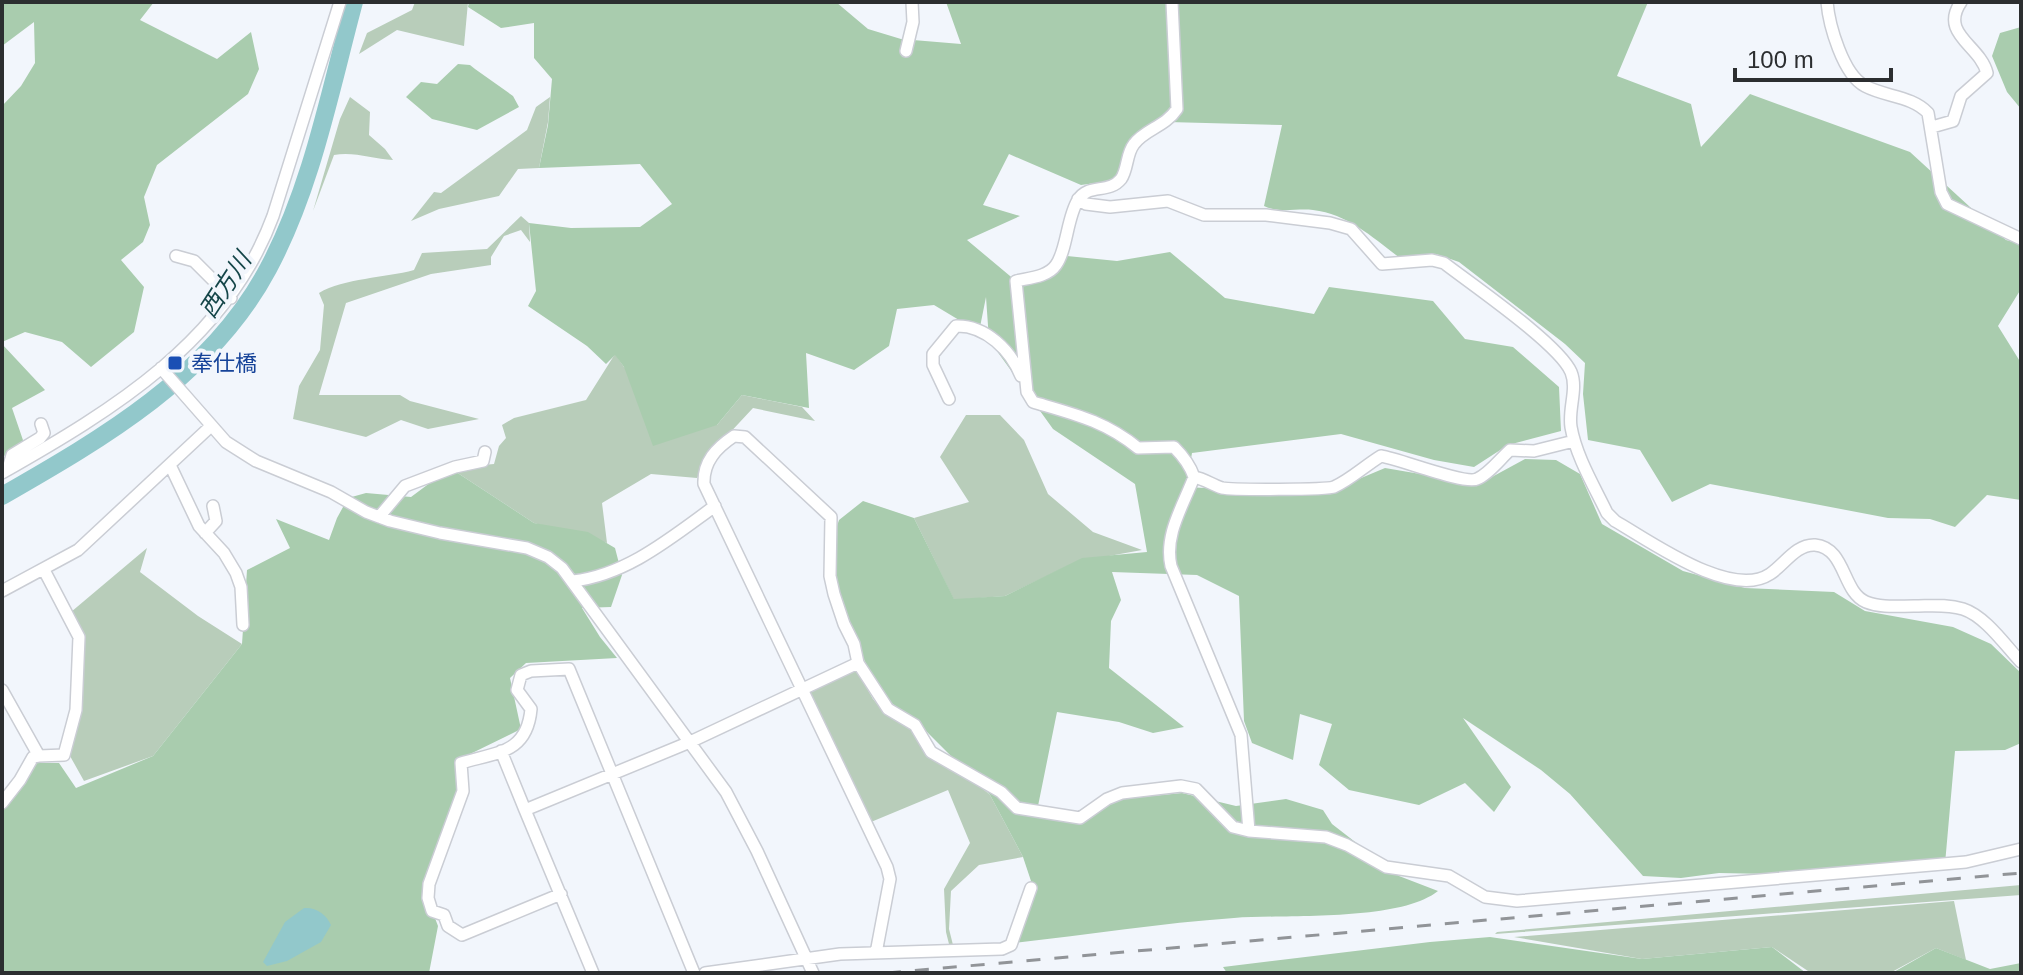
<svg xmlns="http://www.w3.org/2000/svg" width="2023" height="975" font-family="Arial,'Noto Sans JP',sans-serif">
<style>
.green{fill:#b8cdba}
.forest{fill:#a9ccae}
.water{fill:#92c8cb}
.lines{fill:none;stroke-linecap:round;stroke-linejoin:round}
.river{stroke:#92c8cb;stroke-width:18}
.minor-casing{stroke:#cacdd4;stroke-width:14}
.minor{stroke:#fff;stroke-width:11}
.rail{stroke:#919498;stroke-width:3;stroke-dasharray:14 14;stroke-linecap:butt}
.transit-dot{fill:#1a4fb4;stroke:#f2f6fc;stroke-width:3}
.labels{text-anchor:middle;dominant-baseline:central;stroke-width:8;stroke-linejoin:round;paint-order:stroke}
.transit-label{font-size:22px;fill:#164399;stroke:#f2f6fc;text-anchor:start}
.water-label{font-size:24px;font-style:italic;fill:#154649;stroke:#f2f6fc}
</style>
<rect width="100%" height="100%" fill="#f2f6fc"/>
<!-- green -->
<path class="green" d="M415 2H468L464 46 397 30 359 54 367 33 412 10Z
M350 97 370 112 369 135 385 149 393 160C373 159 353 151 334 155L313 211 340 119Z
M550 97 548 122 539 168 518 169 499 196 439 209 411 221 434 192 441 193 527 130 536 107Z
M521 216 529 223 530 242 521 230 504 236 491 257V265L431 274 346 303 319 395H400L410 401 479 419 428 429 401 420 366 437 293 419 299 386 320 350 324 305 319 293C344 278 385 278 414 270L422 253 487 249Z
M615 354 624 367 717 425 742 395 802 407 815 421 753 408 725 438 714 445 697 478 651 474 602 503 607 543 534 523 450 468 494 464 499 446 506 438 502 425 514 418 586 400Z
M966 415H1000L1024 440 1048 494 1093 532 1142 550 1076 562 1005 596 954 600 914 518 969 502 940 457Z
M147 548 140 572 198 616 242 644 153 756 84 781 70 756 78 714 84 637 71 612Z
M856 669 873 699 883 711 911 730 925 752 974 781 990 795 1023 857 979 865 951 891 949 929 953 945 949 944 946 932 944 889 970 843 948 790 871 822 809 691Z
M2021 885V895L1495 934 1497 932Z
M1954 901 1966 960 1936 948 1890 973H1811L1772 947 1642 959 1514 937Z"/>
<!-- forest -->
<path class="forest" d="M2 2H154L140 20 217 59 251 32 259 69 248 94 157 165 144 197 150 225 143 242 121 260 144 287 134 332 91 367 62 342 25 332 2 342V106L21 86 35 63 34 22 2 46Z
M469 2H836L868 29 901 39 961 44 946 2H1648L1617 76 1691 104 1701 147 1750 94 1910 152 2006 240 2021 244V289L1998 326 2021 363V500L1987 495 1955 527 1930 519 1888 518 1710 484 1672 502 1640 450 1588 440 1583 394 1585 363 1565 344 1459 262 1436 254 1400 258C1373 238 1348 214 1313 210 1295 208 1281 214 1264 206L1282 125 1168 122 1137 140 1123 174 1110 181 1081 185 1009 154 983 205 1020 216 967 240 1016 281 1067 256 1117 261 1170 252 1225 298 1314 314 1329 287 1433 301 1465 339 1513 347 1559 387 1561 431 1508 445 1474 467 1434 460 1341 434 1192 453 1186 487 1323 494 1385 468 1479 484 1525 459 1556 460 1580 474 1602 524 1683 571 1745 588 1834 592 1865 611 1953 627 1991 644 2021 673V743L2005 750 1955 751 1945 864 1822 875 1719 873 1681 878 1643 876 1570 794 1541 770 1463 718 1511 787 1494 812 1465 783 1419 805 1349 790 1319 765 1332 724 1300 714 1293 760 1252 743 1244 721 1239 596 1197 575 1112 572 1121 600 1111 621 1109 668 1184 727 1153 733 1119 722 1057 712 1038 806 1079 818 1120 799 1182 793 1236 806 1286 799 1323 810 1332 824 1399 876 1438 891C1399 922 1285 914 1234 918 1161 923 1087 935 1014 943L1035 893 1023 857 990 795 917 722 890 702 869 671 841 607 833 576 837 526 839 520 863 501 914 518 954 599 1005 596 1082 558 1147 552 1135 484 1053 429 989 340 986 297 979 332 934 305 897 309 889 346 854 370 806 353 809 408 742 395 717 425 653 446 624 367 615 355 606 364 587 346 528 306 536 291 529 223 571 228 640 227 672 204 640 164 539 168 548 125 552 79 534 58V23L501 28 468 7Z
M2021 27V109L2007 92 1992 56 2000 33Z
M458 64 470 65 475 69 513 96 519 107 477 130 432 119 406 97 421 82 437 84Z
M2 344 45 390 12 408 25 446 2 457Z
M450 468 534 523 588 532 615 548 622 575 611 607 582 608 600 637 617 658 526 663 510 678 521 729 466 756 430 905 438 926 429 973H2V803L35 763H59L76 788 153 756 242 644 247 570 290 548 276 519 329 540 337 518 348 498 366 493 411 497Z
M1490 937 1642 959 1772 947 1806 973H1227L1223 967 1430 942Z
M1936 948 1990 969 2021 963V973H1892Z"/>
<!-- water -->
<path class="water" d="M304 908C316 907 326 914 331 925L321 942 287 961 267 966 263 962 285 922Z"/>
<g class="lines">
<!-- river -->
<path class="river" d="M2 496C103 438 211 376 268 269 312 187 330 91 354 2"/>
<defs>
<path id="minor" d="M1172 2 1177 109C1165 127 1145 129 1134 144 1126 154 1128 169 1121 179 1109 194 1088 183 1078 200 1067 217 1067 250 1056 265 1048 277 1029 278 1016 281L1027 392 1033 402C1074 414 1105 421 1138 448L1174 447C1183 456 1190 465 1194 477 1183 506 1164 535 1171 566L1241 735 1249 831
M1827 2C1829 25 1843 75 1865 86 1886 97 1912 96 1928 113L1941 192 1947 204 2021 239
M906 51 913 22 912 2
M1932 127 1953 121 1961 96 1987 73C1980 45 1939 34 1961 2
M1078 199 1086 204 1110 207 1168 201 1204 215H1266L1330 223 1351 229 1382 264 1432 260 1444 263C1471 284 1559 344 1571 372 1578 389 1568 409 1571 427 1576 456 1594 486 1607 513L1615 521C1650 541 1731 600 1770 574 1784 565 1796 544 1815 545 1846 548 1842 592 1866 602 1881 608 1898 606 1914 606 1930 606 1947 604 1963 609 1985 616 2005 645 2021 662
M176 256 194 261 231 298
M161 368 226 442 256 461 331 492 366 512 390 521 440 533 527 548 548 557 562 568 726 792 757 851 813 973
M949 399 933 365V354L956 326C986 325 1011 351 1021 376
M170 465 199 526 224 553 236 573 241 587 243 625
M8 469 12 455 40 438 44 433 41 424
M2 473C113 410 227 341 273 216L340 2
M1194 477C1205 479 1212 485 1222 488 1232 490 1326 490 1334 487 1350 480 1366 465 1381 456 1400 459 1465 485 1477 479 1489 474 1500 459 1510 450L1534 451 1574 441
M379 517 405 486 455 467 483 461 485 452
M205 533 216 521 213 506
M573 581C627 575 672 537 715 506
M2 591 78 550 211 426
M2 690 39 756 64 755 76 710 79 637 44 570
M501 751 525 810
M2 803 20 780 33 757 39 756
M561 894 462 935 448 926 444 915 432 911 428 898 429 884 463 791 461 763C498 752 527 753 531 709L517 690 521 675 531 671 569 669 694 973
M876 953 890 879 887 867 704 484C703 462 716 448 734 436L745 437 831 517 830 576 834 594 844 624 854 644 858 663 888 709 915 725 931 752 1001 792 1017 808 1080 818 1107 799 1122 793 1181 786 1196 789 1233 827 1249 831 1326 837 1347 845 1386 867 1449 876 1485 897 1517 901 1966 862 2021 849
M593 973 525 810 690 742 858 663
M705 973 840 954 1002 949 1011 945 1031 888"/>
</defs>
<!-- minor casing -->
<use href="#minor" class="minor-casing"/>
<!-- minor -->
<use href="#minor" class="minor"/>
<!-- rail -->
<path class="rail" d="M887 973 2021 873"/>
</g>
<!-- markers -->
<rect class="transit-dot" x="167" y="355" width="16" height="16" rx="4"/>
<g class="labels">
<!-- transit labels -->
<g class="transit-label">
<text x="191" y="363">奉仕橋</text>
</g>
<!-- water labels -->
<g class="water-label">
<text transform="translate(225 285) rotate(-57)">西方川</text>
</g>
</g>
<!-- border -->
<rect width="2023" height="975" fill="none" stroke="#2c2e30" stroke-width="8"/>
<!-- scale -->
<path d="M1735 68v12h156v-12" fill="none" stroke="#2c2e30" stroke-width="4"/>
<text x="1747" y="68" font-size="24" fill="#2c2e30" stroke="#f2f6fc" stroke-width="6" paint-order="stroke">100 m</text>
</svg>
